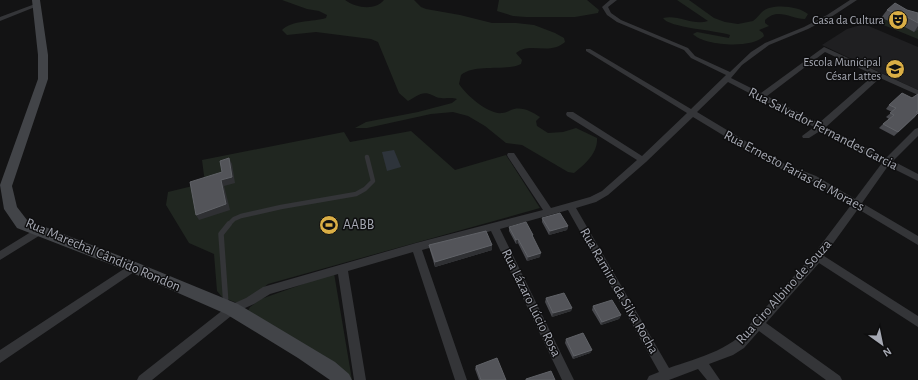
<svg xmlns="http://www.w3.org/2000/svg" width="918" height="380" font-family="'Alegreya Sans',sans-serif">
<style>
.built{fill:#1f1f21}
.green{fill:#202620}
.water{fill:#2e343b}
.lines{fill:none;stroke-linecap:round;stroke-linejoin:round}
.lane-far1{stroke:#343538;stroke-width:4.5}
.lane{stroke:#343538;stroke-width:5.5}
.street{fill:#343538;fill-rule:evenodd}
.secondary{fill:#424448;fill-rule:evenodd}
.wall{fill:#494a4f}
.shaded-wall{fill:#2f3033}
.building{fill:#535459;stroke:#606267}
.labels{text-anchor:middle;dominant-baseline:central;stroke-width:3;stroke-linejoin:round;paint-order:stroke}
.far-poi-label{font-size:12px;fill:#a6a9b3;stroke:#0e0e0f;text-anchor:end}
.street-label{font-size:14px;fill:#a6a9b3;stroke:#0e0e0f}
.poi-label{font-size:14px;fill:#a6a9b3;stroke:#0e0e0f;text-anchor:start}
</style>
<rect width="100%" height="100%" fill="#131314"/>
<!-- built -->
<path class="built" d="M864 24 918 47V90L822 45 847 29Z"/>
<!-- green -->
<path class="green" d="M282 0H345C356 8 375 11 384 0H414L421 7 426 9 460 15 492 23H516L534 25 555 33 564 38 565 42C549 56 530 41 516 53L522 60 521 64C505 72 476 63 461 75L459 84C466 95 489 115 502 113 506 113 510 110 514 109 524 107 532 112 540 117L536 121 537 126 548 133 563 132 576 128 597 138C598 153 585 164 574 173L568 172 522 145 506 143 485 126 468 116 453 112 431 114 367 128H355L366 122 418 112 452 103 457 99C451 97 447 99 441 98 437 98 435 96 432 95 422 90 416 97 408 101L399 93 378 42 371 39 316 32 287 35 282 30C292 20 313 22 326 18L327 15 319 11 307 9Z
M499 0H587L599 10 598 13 575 17H526L513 16 497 11Z
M677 0H689L714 18 725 22 738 24 753 21C757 18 759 15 762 12 771 3 799 6 808 14L805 19C791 19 778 7 765 20V23L769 26 759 30 763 33 764 36C753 49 704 46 693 34L697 32 729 38 730 35C716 30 669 28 663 18 678 14 693 26 708 21Z
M889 11 918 17V39L876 22Z
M411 131 455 170 506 155 540 208 268 284 247 301 237 303 222 297 217 291 214 254 189 243 166 205 168 192 205 183 202 160 344 132 350 142Z
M334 273 352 380 248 311 250 307 261 299Z"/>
<!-- water -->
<path class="water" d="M394 150 401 167 387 171 382 152Z"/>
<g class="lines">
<!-- lane-far1 -->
<path class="lane-far1" d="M228 225 234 219 241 216 281 207 356 194 365 189 373 181 367 157"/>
<!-- lane -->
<path class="lane" d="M226 305 221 234 229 224"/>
<!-- street -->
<path class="street" d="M610 0H617L608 7 611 13 621 20 688 48 695 56 730 72 751 52 765 43 804 27 827 15 850 0H857L831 17 808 29 769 45 742 65 731 78 761 93 824 47 918 90V95L880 78 826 127 886 158 915 129 918 128V136L893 161 918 174V181L888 166 862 203 918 236V245L858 209 824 256 918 316V327L819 263 766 323 840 376 842 380H826L759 331 744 348 733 355 709 364 720 380H707L698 369 669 380H647L649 376 659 372 568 210 500 229 574 380H562L491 231 422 250 467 380H455L413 252 348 271 366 380H354L338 274 270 294 254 304 236 312 152 380H137L139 376 228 306 246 298 263 287 416 243 543 210 508 157 507 155 508 153H514L551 208 590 197 602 191 637 160 567 116 566 114 567 112H573L642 156 687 113 586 51V49H590L691 109 726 75 691 58 684 50 617 22 607 15 602 7ZM825 52 874 75 819 123 767 96ZM728 82 814 127 802 136 803 138H809L820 131 882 163 855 199 816 176 780 162 697 112ZM693 117 774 166 810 180 851 205 814 254 756 318 753 319C740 348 697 358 669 368L576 208 596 202 608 195 646 162Z
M35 4 40 5 0 21V17Z
M39 227 42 228 44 231 42 234 0 260V251Z
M133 263 137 264 138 267 137 270 0 363V350Z"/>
<!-- secondary -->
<path class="secondary" d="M32 0H40L48 55V79L12 186 17 207 27 220 138 263 238 304 335 362 349 374 352 380H330L298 358 226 314 128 271 17 228 4 209 0 185 38 79V55Z"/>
</g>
<!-- wall -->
<path class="wall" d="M887 10H907L918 13V29L914 32 903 26 881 18Z
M918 94V112L915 117 894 136 879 128 883 124 889 119 886 117 892 112 886 109 889 105 912 98Z
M542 218 568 226 567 230 549 235 542 222Z
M509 227 533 235V237L540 257 527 261 518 243 516 244 509 231Z
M429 245H492V250L435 267 430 250Z
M546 298 572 308 571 311 552 317 545 302Z
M593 306 621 315 619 319 601 325 592 310Z
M566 339 592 350 590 353 573 359 565 343Z
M476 366 506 380H479L475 369Z"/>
<!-- shaded-wall -->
<path class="shaded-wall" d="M918 26V29L914 32Z
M918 113 915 117 894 136 898 132Z
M229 158 232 164 235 183 224 186 230 210 199 220 196 215 221 180Z
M568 226 567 230 549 235 550 231Z
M518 239V243L516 244V240Z
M492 245V250L435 267V262Z
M541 253 540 257 527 261 528 257Z
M572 308 571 311 552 317 553 313Z
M621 315 619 319 601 325 602 322Z
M592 350 590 353 573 359 574 356Z"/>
<!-- building -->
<path class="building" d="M895 3 907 10 918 13V23L909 18 887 10Z
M902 93 912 98 918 94V111L916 112 918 113 898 132 883 124 894 115 890 113 896 108 889 105Z
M229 158 232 177 221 180 226 204 196 215 190 182 222 172 220 161Z
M560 213 568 226 550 231 542 218Z
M526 222 533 235H532L541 253 528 257 518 239 516 240 509 227Z
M486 231 492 245 435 262 429 245Z
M564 293 572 308 553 313 546 298Z
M612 300 621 315 602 322 593 306Z
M583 333 592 350 574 356 566 339Z
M497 358 506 380H481L476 366Z
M551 371 555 380H526V379Z"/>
<!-- icons -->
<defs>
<symbol id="theatre-disc" viewBox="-11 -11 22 22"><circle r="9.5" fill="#daae45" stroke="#0e0e0f"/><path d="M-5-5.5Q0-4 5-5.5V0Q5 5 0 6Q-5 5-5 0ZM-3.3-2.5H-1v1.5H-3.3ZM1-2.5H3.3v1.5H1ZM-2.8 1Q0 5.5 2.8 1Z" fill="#111"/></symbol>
<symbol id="school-disc" viewBox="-11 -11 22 22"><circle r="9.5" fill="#daae45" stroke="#0e0e0f"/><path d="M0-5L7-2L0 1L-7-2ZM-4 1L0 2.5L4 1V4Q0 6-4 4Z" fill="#111"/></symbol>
<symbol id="stadium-disc" viewBox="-11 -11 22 22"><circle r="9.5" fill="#daae45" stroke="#0e0e0f"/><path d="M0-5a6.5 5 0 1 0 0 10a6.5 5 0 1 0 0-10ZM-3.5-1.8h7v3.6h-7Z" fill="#111"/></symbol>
</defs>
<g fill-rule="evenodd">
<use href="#theatre-disc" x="887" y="9" width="22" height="22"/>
<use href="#school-disc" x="884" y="58" width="22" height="22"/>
<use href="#stadium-disc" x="318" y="214" width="22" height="22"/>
</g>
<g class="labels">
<!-- far-poi labels -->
<g class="far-poi-label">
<text x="884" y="20">Casa da Cultura</text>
<text x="881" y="62">Escola Municipal<tspan x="881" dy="14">César Lattes</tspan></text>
</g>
<!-- street labels -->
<g class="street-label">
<text transform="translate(823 129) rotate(27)">Rua Salvador Fernandes Garcia</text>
<text transform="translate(794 171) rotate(28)">Rua Ernesto Farias de Moraes</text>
<text transform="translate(103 255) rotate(23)">Rua Marechal Cândido Rondon</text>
<text transform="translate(619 291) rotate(60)">Rua Ramiro da Silva Rocha</text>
<text transform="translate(784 292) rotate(-48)">Rua Ciro Albino de Souza</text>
<text transform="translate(531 303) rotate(64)">Rua Lázaro Lúcio Rosa</text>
</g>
<!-- poi labels -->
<g class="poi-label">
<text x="343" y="225">AABB</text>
</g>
</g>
<!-- north arrow -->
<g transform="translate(882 344) rotate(147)" stroke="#0e0e0f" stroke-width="3" paint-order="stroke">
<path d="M0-3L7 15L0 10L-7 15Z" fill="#a6a9b3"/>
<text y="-6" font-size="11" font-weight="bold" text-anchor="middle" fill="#a6a9b3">N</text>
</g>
</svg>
